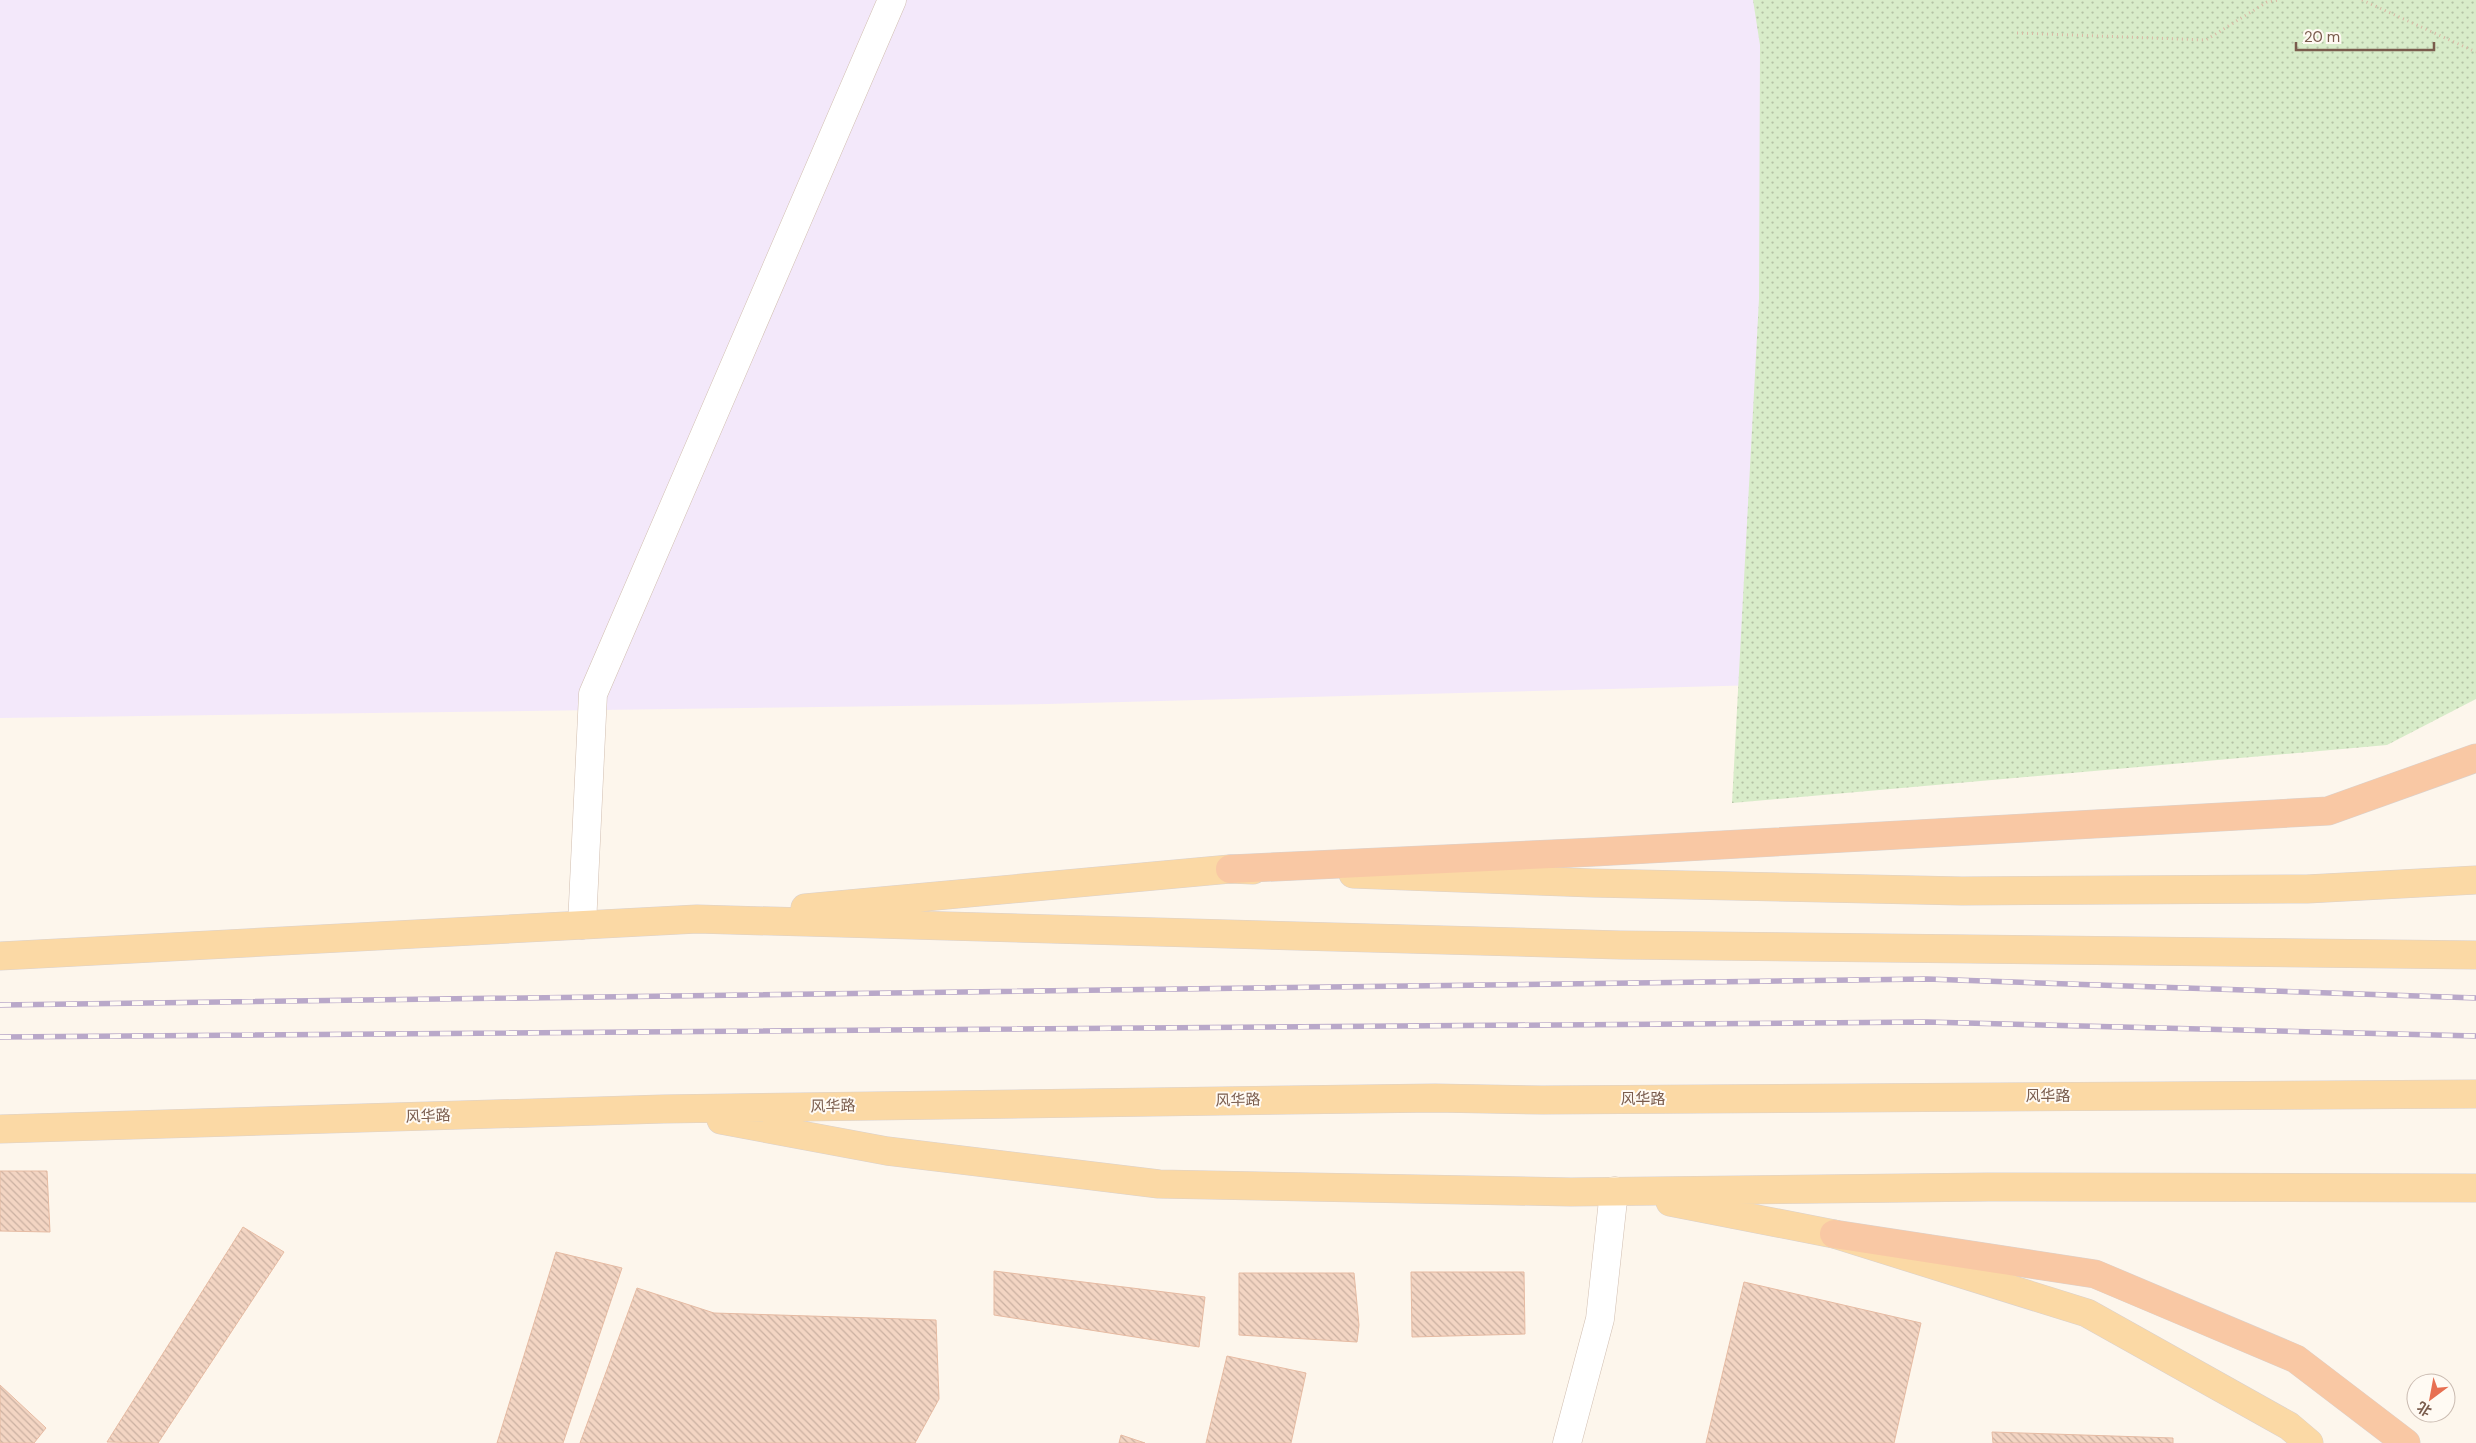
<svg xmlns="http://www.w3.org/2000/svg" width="2476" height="1443" font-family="'DM Sans','Noto Sans SC',sans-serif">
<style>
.education{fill:#f3e8fa}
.green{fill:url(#green-dots)}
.building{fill:url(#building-back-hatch);stroke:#e6bba3}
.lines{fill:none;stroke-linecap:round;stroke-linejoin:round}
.minor-casing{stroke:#d1beb0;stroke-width:29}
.tertiary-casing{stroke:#d1beb0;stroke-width:29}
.primary-casing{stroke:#dad1cd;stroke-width:29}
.trunk-casing{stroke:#dad1cd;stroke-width:29}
.path{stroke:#d9b8a5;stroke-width:3;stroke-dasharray:1 4;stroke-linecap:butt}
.minor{stroke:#fff;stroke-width:28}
.tertiary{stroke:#fff;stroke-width:28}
.primary{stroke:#fbd9a5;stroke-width:28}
.trunk{stroke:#f9c8a4;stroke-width:28}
.rail-casing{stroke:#b9a8c9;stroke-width:5.5}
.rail{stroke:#fffaf3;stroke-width:4;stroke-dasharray:11;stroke-linecap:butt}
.labels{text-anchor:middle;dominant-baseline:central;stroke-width:4;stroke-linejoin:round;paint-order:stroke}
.street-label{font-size:15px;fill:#7a5c4d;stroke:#fffaf3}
</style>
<defs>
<pattern id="green-dots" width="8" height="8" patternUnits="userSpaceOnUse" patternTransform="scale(1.25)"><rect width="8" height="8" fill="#d8ecc9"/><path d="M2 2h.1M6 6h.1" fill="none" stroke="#b4c2a5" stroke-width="1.8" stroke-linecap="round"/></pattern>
<pattern id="building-back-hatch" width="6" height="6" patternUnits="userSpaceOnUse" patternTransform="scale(1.25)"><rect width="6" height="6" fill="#f3d5c3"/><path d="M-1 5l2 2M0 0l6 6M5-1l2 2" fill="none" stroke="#cab0a1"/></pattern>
</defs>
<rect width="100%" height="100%" fill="#fdf6ec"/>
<!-- education -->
<path class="education" d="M0 0H2476V666L1048 704 0 718Z"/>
<!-- green -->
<path class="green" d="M1753 0H2476V699L2387 745 1732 803 1759 299 1760 45Z"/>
<!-- building -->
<path class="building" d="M0 1171H47L50 1232 0 1231Z
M243 1227 284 1252 158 1443 107 1442Z
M556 1252 622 1268 563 1443H497Z
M994 1271 1205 1297 1199 1347 994 1315Z
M1411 1272H1524L1525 1334 1412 1337Z
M1239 1273H1354L1359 1325 1357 1342 1239 1335Z
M1744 1282 1921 1323 1894 1443H1706Z
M637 1288 714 1313 936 1320 939 1399 915 1443H580Z
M1227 1356 1306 1373 1291 1443H1206Z
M0 1385 46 1428 34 1443H0Z
M1992 1432 2173 1438V1443H1993Z
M1121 1435 1145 1443H1119Z"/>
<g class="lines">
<defs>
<path id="minor" d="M582 925 593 694 892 0"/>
<path id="tertiary" d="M1567 1443 1600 1319 1614 1191"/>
<path id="primary" d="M1353 874 1592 883 1962 891 2307 889 2476 880
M805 908 1230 869 1253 870
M0 956 697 919 1620 945 2476 955
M721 1120 887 1151 1159 1184 1571 1192 1988 1187 2476 1188
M0 1129 663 1109 1435 1098 1542 1100 2476 1094
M1670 1202 1834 1234 2087 1313 2289 1426 2309 1443"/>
<path id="trunk" d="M1230 869 1595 852 2328 811 2476 758
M1834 1234 2095 1274 2296 1359 2406 1443"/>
</defs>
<!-- minor casing -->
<use href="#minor" class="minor-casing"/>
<!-- tertiary casing -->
<use href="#tertiary" class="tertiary-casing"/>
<!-- primary casing -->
<use href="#primary" class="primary-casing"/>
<!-- trunk casing -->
<use href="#trunk" class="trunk-casing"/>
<!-- path -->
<path class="path" d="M2362 0 2476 52
M2017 33 2206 40 2267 2 2279 0"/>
<!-- minor -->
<use href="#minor" class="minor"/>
<!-- tertiary -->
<use href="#tertiary" class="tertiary"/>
<!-- primary -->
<use href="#primary" class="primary"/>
<!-- trunk -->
<use href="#trunk" class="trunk"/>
<defs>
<path id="rail" d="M0 1005 1927 979 2476 998
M0 1037 1927 1022 2476 1036"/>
</defs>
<!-- rail casing -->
<use href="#rail" class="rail-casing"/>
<!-- rail -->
<use href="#rail" class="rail"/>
</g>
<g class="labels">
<!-- street labels -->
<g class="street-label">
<text x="2048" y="1096">风华路</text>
<text x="1643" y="1099">风华路</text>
<text transform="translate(1238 1100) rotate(-1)">风华路</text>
<text transform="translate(833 1106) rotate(-1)">风华路</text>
<text transform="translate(428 1116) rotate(-2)">风华路</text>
</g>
</g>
<!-- north arrow -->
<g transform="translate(2431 1398) rotate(212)"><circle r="24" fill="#fffaf3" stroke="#cabbb1"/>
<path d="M0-4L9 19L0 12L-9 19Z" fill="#e76f51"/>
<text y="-8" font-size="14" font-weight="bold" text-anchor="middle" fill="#7a5c4d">北</text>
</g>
<!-- scale -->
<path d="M2296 42v8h138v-8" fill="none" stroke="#7a5c4d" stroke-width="2.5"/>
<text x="2304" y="42" font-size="15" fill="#7a5c4d" stroke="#fffaf3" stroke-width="4" paint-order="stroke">20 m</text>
</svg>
